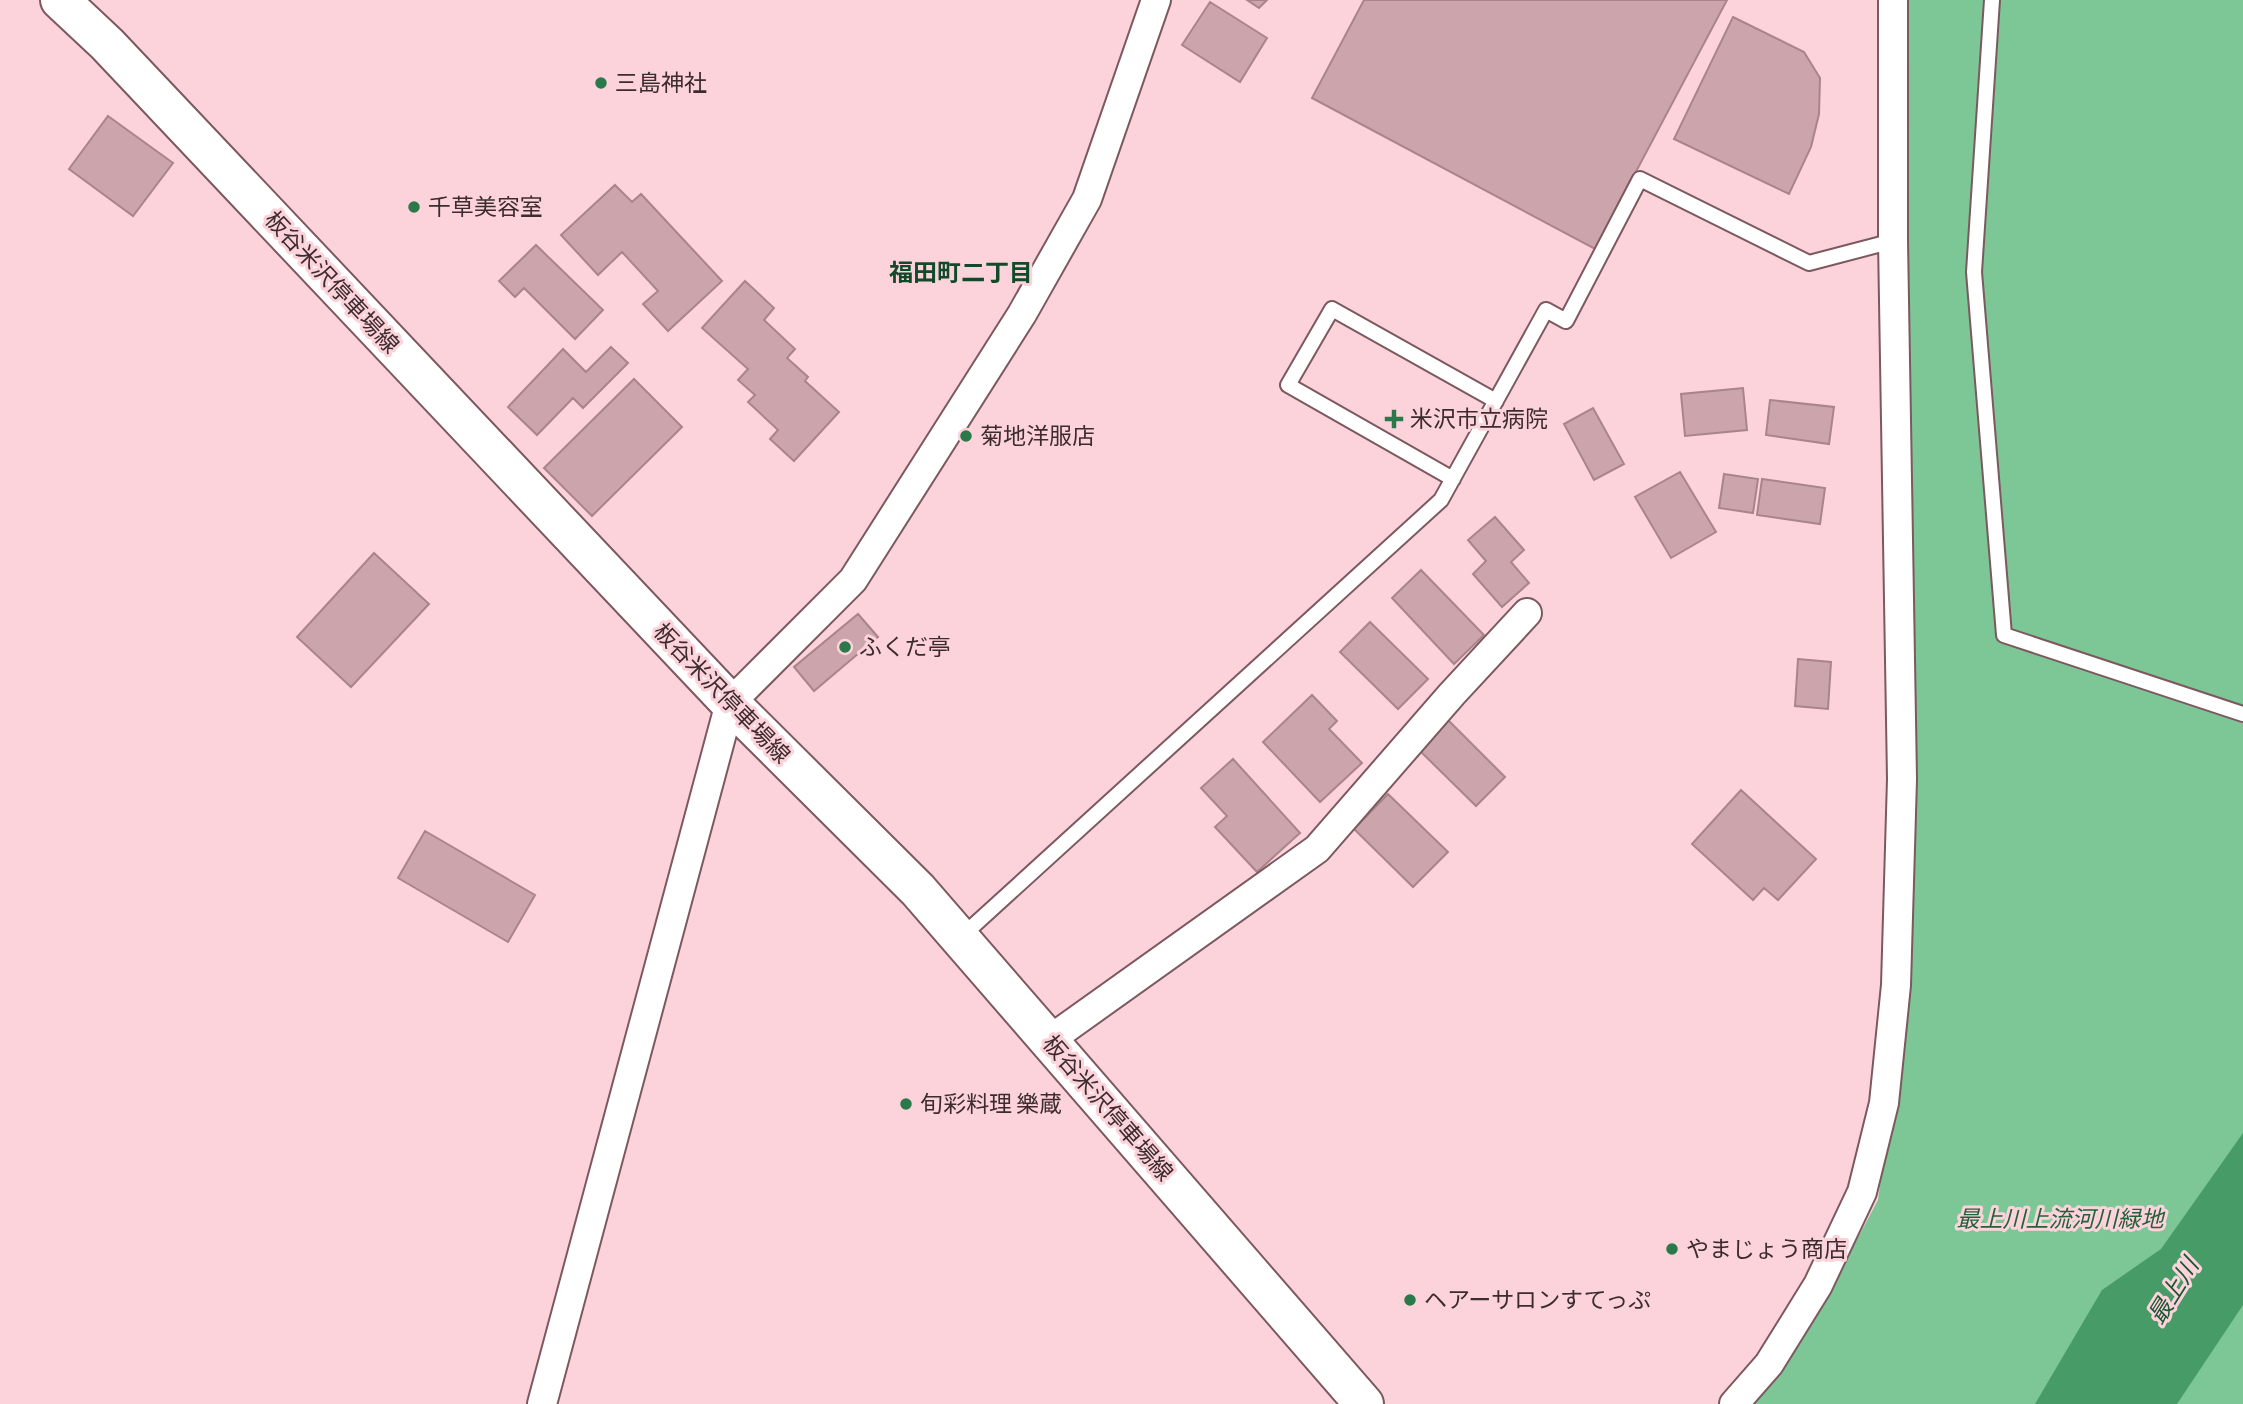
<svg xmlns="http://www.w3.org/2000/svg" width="2243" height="1404" font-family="'Crimson Pro','Noto Sans JP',serif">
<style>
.green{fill:#7dc696}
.water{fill:#479b67}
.building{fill:#cca4ac;stroke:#aa848b;stroke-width:2}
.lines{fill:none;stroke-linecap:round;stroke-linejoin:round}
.lane-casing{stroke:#7c585f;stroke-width:18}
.street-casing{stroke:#7c585f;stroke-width:32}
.secondary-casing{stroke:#7c585f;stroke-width:42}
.lane{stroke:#fff;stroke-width:14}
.street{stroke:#fff;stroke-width:28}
.secondary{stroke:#fff;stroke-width:38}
.poi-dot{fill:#29794a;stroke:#fdd3db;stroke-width:2.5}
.labels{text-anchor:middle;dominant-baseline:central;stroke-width:6;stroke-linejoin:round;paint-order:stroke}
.poi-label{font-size:23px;fill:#3c2c2f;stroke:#fdd3db;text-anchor:start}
.street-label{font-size:23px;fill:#3c2c2f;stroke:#fdd3db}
.park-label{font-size:23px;font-style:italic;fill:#24603c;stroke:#fdd3db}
.neighbourhood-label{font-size:24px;font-weight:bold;fill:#114a2a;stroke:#fdd3db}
.water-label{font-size:24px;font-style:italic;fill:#195633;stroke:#fdd3db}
</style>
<rect width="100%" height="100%" fill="#fdd3db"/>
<!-- green -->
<path class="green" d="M1904 0H2243V1404H1753L1779 1373 1827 1296 1878 1200 1891 1104Z"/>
<!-- water -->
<path class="water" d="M2243 1133V1305L2177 1404H2035L2102 1290 2161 1249Z"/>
<!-- building -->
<path class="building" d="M1247 0H1267L1259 8Z
M1364 0H1727L1595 249 1312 98Z
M1210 2 1267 38 1240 82 1182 45Z
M1733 17 1804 52 1820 78 1819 114 1811 147 1789 194 1674 139Z
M108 116 173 163 133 216 69 169Z
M615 185 632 202 641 194 722 281 668 331 643 304 658 291 622 252 598 275 561 235Z
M536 245 603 310 575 339 524 288 515 297 499 281Z
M745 281 774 308 764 320 795 349 787 358 808 377 805 381 839 412 794 461 770 439 778 430 748 402 755 395 738 380 748 369 702 328Z
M611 347 628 363 583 408 573 398 537 435 508 407 563 349 586 372Z
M634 379 682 427 592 516 544 468Z
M1743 388 1747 430 1685 436 1681 394Z
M1770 400 1834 407 1829 444 1766 435Z
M1593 408 1624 464 1594 480 1564 424Z
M1680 472 1716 532 1671 558 1635 497Z
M1724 474 1758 479 1753 513 1719 508Z
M1762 479 1825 488 1820 524 1757 515Z
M1495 517 1524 550 1511 562 1529 583 1502 607 1473 574 1486 561 1468 540Z
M374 553 429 604 351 687 297 637Z
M1421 570 1484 635 1454 664 1392 598Z
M858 614 878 637 814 691 794 667Z
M1370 622 1428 679 1398 709 1340 652Z
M1798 659 1831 662 1828 709 1795 706Z
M1312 695 1337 721 1329 729 1362 763 1320 802 1263 742Z
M1447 719 1505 777 1476 806 1417 748Z
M1233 759 1300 833 1257 872 1215 827 1227 816 1201 788Z
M1741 790 1816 859 1778 900 1764 888 1753 900 1692 844Z
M1388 794 1448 852 1413 887 1354 829Z
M425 831 535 895 508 942 398 878Z"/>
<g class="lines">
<defs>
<path id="lane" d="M1992 0 1974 272 2004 635 2243 714
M1453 479 1288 385 1332 309 1496 401
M961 937 1441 500 1546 310 1566 321 1640 179 1809 263 1893 241"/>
<path id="street" d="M1048 1041 1317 849 1452 694 1527 613
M542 1404 730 703 853 580 1022 314 1087 199 1156 0
M1734 1404 1769 1364 1818 1285 1862 1192 1884 1103 1896 985 1902 779 1893 241V0"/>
<path id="secondary" d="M60 0 107 44 730 703 918 890 1364 1404"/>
</defs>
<!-- lane casing -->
<use href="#lane" class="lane-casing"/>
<!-- street casing -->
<use href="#street" class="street-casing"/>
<!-- secondary casing -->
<use href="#secondary" class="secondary-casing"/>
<!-- lane -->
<use href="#lane" class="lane"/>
<!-- street -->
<use href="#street" class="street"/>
<!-- secondary -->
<use href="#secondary" class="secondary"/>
</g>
<!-- markers -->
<g class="poi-dot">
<circle cx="601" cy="83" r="7"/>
<circle cx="414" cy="207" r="7"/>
<path d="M1390.5 408.5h7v7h7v7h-7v7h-7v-7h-7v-7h7z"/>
<circle cx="966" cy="436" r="7"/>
<circle cx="845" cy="647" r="7"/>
<circle cx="906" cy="1104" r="7"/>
<circle cx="1672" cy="1249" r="7"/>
<circle cx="1410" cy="1300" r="7"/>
</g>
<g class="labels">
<!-- poi labels -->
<g class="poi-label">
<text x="615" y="83">三島神社</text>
<text x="428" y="207">千草美容室</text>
<text x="1410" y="419">米沢市立病院</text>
<text x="980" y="436">菊地洋服店</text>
<text x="859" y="647">ふくだ亭</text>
<text x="920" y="1104">旬彩料理 樂蔵</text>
<text x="1686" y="1249">やまじょう商店</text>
<text x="1424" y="1300">ヘアーサロンすてっぷ</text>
</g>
<!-- street labels -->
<g class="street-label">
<text transform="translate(332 282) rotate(47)">板谷米沢停車場線</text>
<text transform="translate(722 693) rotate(46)">板谷米沢停車場線</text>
<text transform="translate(1108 1108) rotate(49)">板谷米沢停車場線</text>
</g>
<!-- park labels -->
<g class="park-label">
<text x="2060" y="1219">最上川上流河川緑地</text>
</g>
<!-- neighbourhood labels -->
<g class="neighbourhood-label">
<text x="961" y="272">福田町二丁目</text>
</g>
<!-- water labels -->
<g class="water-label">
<text transform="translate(2173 1291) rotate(-58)">最上川</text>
</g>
</g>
</svg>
